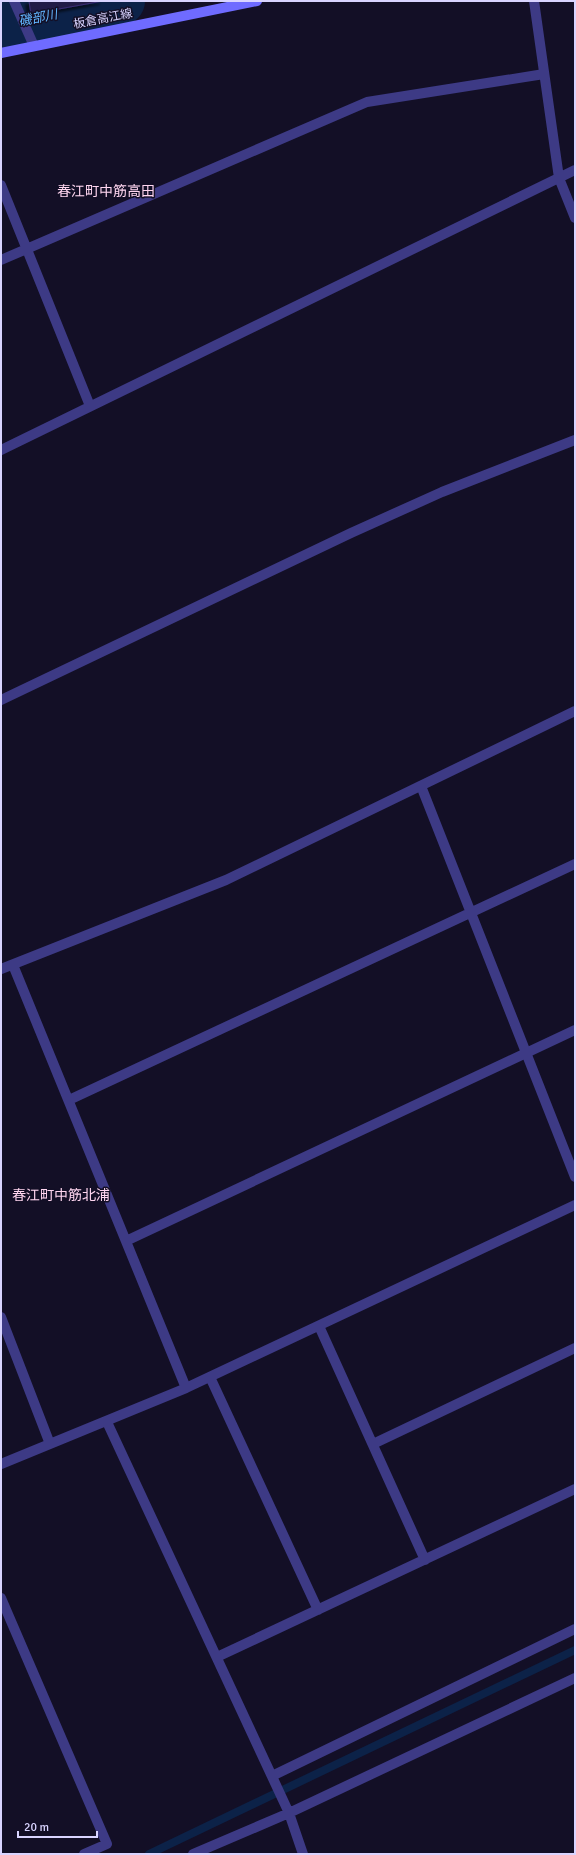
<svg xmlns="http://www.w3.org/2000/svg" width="576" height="1855" font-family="Signika,'Noto Sans JP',sans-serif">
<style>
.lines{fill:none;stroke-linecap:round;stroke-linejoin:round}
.stream{stroke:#0c2248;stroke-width:8}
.river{stroke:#0c2248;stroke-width:48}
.building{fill:#241b47;stroke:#3b2d73;filter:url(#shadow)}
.minor{stroke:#3d3a85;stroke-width:10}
.secondary{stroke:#6f6bff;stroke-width:10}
.labels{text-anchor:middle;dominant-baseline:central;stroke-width:3;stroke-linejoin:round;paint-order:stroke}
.street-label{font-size:12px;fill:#d9d4ff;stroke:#130f26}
.water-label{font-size:13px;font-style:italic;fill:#62b6ff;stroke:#130f26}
.quarter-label{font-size:14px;fill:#ffd6f0;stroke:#130f26}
</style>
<defs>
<filter id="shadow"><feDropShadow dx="-3.5" dy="3.5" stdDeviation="1" flood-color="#0009"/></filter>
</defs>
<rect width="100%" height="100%" fill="#130f26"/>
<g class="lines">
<!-- stream -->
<path class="stream" d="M149 1854 575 1650"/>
<!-- river -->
<path class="river" d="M1 25 121 1"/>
</g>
<!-- building -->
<path class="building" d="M29 1H103L31 14Z"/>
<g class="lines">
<!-- minor -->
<path class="minor" d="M14 1 34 46
M534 1 559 178 575 218
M1 185 90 406
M1 260 367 102 544 74
M1 450 575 170
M1 700 351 533 442 492 575 440
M421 786 575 1177
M13 965 186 1388
M1 969 226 880 575 711
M69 1100 575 864
M126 1241 575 1030
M1 1317 50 1444
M319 1326 425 1560
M210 1377 318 1610
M107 1422 289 1813 303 1854
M373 1444 575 1348
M1 1464 186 1388 575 1205
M1 1598 107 1844 84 1854
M217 1657 575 1489
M272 1776 575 1629
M193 1854 289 1813 575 1678"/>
<!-- secondary -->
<path class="secondary" d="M1 53 257 1"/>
</g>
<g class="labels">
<!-- street labels -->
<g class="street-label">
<text transform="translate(103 19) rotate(-11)">板倉高江線</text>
</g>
<!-- water labels -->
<g class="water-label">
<text transform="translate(38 18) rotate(-11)">磯部川</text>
</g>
<!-- quarter labels -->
<g class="quarter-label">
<text x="106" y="191">春江町中筋高田</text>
<text x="61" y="1195">春江町中筋北浦</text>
</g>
</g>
<!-- border -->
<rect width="576" height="1855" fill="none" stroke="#d9d4ff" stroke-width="4"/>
<!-- scale -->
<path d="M18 1831v6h79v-6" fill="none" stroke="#d9d4ff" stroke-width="2"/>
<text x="24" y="1831" font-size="12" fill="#d9d4ff" stroke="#130f26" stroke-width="3" paint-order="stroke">20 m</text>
</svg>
